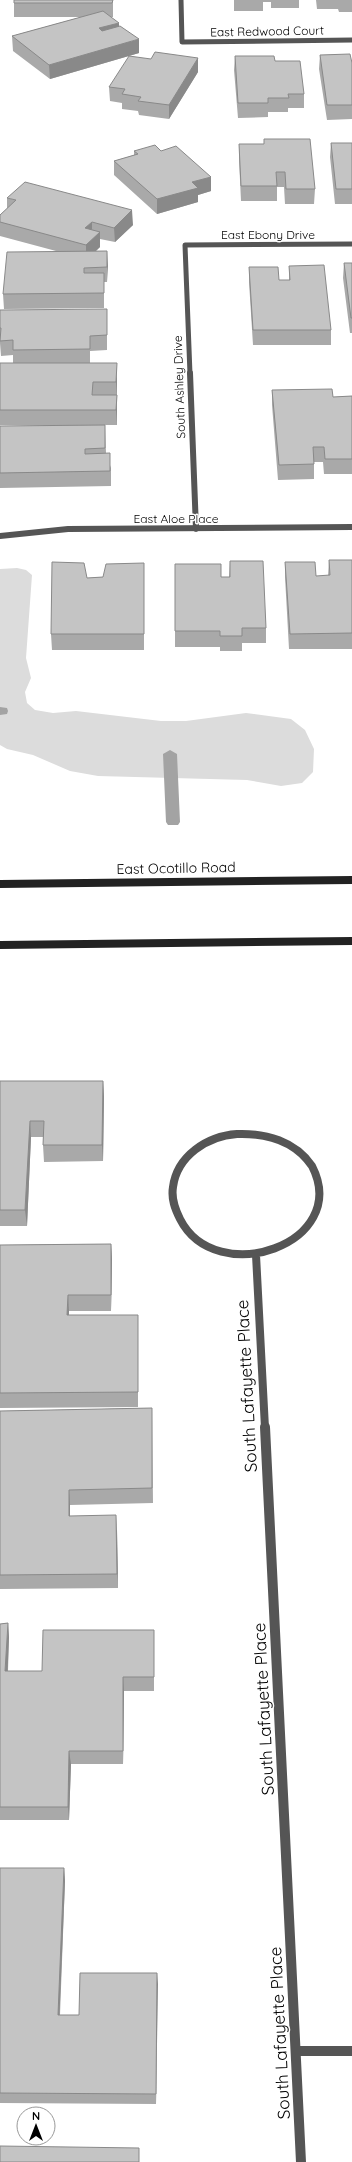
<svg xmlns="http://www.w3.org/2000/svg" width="352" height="2162" font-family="Quicksand,sans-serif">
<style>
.green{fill:#dcdcdc}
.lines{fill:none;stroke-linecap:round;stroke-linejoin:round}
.stream{fill:#a3a3a3;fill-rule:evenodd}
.street-far3{stroke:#555;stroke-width:5}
.street-far2{stroke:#555;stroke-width:6}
.street-far1{stroke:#555;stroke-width:8}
.street{stroke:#555;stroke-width:10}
.secondary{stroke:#222;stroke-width:8}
.wall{fill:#a9a9a9}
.shaded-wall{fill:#898989}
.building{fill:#c4c4c4;stroke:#898989}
.labels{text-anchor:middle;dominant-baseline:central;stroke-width:3;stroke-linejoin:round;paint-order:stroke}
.far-street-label{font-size:12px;fill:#000;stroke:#fff}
.street-label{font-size:14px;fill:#000;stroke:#fff}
.near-street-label{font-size:17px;fill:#000;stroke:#fff}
</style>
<rect width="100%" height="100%" fill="#fff"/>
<!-- green -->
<path class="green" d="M17 568 26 570 32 575 26 658 31 678 25 692 27 703 35 710 53 713 76 711 161 721H186L246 713 291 719 305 730 314 749 313 772 302 783 281 786 247 780 98 776 70 771 33 755 7 749 0 745V569Z"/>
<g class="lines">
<!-- stream -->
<path class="stream" d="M0 707 7 708 8 711 7 714 0 715Z
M170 750 177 754 180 822 178 825H168L166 822 163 754Z"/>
<!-- street-far3 -->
<path class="street-far3" d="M181 0 182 42 352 40
M190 374 185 245 352 244"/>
<!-- street-far2 -->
<path class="street-far2" d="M190 373 196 529
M0 536 68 529 352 527"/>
<!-- street-far1 -->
<path class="street-far1" d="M237 1134C266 1133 295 1141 312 1166 352 1244 216 1290 180 1219 175 1209 171 1199 173 1187 177 1156 207 1136 237 1134Z
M256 1255 265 1428"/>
<!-- street -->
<path class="street" d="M265 1427 301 2162
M296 2051H352"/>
<!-- secondary -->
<path class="secondary" d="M0 884 352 880
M0 945 352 941"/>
</g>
<!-- wall -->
<path class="wall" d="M113 0V17H111L119 26 139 53 50 79 13 51 12 36 81 17H14V3Z
M234 0H299V8H271V2H263V11H234Z
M316 0H352V12H339L338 9H317Z
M320 55 352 63V119L327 120 319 69Z
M235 56 275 61 304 94V108H288V112H268V117L238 118 234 70Z
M198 58V72L169 119 139 115 138 111 122 109V103L110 101 109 87 151 59Z
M264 139 315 189 314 204H285L284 187H277V201H241L239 159V144H264Z
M331 143H352V204H335L330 157Z
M134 151H161L211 177V191L198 195V202L157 214 114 175V161L134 155Z
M7 198 133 225 115 242 100 239V247L96 251H107V282H104V308L4 309 3 294 56 251 0 236V215L7 209Z
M344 263H352V333H350L343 278Z
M289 266 331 330V345H253L249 282V267L279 280H289Z
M0 310 107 324V350L90 351V363L117 378V425H105L106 453 111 468V486L0 488V426L88 425H0V363H13V355L1 356 0 343Z
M272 390 333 397 352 396V474H324L323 462H314V479L278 480 272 405Z
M329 560H352V649H289L285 577V562L316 576H328Z
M230 561 266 628V643H242V651H220V647H175V564L221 577H229Z
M144 563V650H52L51 634 87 578 103 577Z
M0 1081H103L104 1097 103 1161 44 1162 43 1145V1137H31L27 1226H0Z
M111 1244 112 1260 111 1311H69V1315H138V1407L0 1408V1245Z
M152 1408 153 1503 70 1505V1516L117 1530 118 1588 0 1589V1411Z
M8 1623 9 1637 8 1671H42L154 1644V1691H124L123 1764H71L69 1820H0V1624Z
M0 1868H64L65 1881 60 2015H79L157 1973 156 2104 0 2103Z"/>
<!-- shaded-wall -->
<path class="shaded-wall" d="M119 23V37L99 42V28Z
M139 39V53L50 79 49 65Z
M198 58V72L169 119V105Z
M211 177V191L198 195V202L157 214V199L192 182Z
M132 210 133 225 115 242 114 228Z
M92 222V236L85 228Z
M100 232V247L86 260V245Z
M107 251 108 266 107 282Z
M117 363V397L116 382Z
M117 395V425L116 410Z
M103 1081 104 1097 103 1161 102 1145Z
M30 1121 31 1137 27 1226 25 1210Z
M111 1244 112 1260 111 1311Z
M68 1295 69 1311 68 1330 67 1315Z
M69 1490 70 1505V1531L69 1516Z
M116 1515 117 1530 118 1588 117 1574Z
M8 1623 9 1637 7 1685 5 1671Z
M123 1677 124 1691 123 1764Z
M69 1751 71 1764 69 1820 68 1807Z
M64 1868 65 1881 59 2026 58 2015Z
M157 1973 158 1984 156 2104V2094Z"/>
<!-- building -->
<path class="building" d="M14 0H113L112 3H14Z
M103 11 119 23 99 28 102 31 120 26 139 39 49 65 12 36Z
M155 52 198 58 169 105 138 101 141 97 122 94 125 89 109 87 129 56 151 59Z
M350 54 352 63V105H327L320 55Z
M235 56H274L275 61H300L304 94H288L289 98H268V103H238Z
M264 139H310L315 189H286L285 172H276L277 186H241L239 144H264Z
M331 143H352V189H336Z
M155 145 161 151 176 146 211 177 192 182 198 188 157 199 114 161 138 154 134 151Z
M25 182 132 210 114 228 92 222 85 228 100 232 86 245 0 222V215L16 200 7 198Z
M107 251V267L84 268V273H104V293L3 294 7 252Z
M344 263H352V318H351Z
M324 265 331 330H253L249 267H278L279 280H290L289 266Z
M107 309V335L90 336V349L13 350V340L0 341 1 328H0V310Z
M0 363H117L116 382H93L92 395H117L116 410H0Z
M332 389 333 397 352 396V459H325L324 447H313L314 464 279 465 272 390Z
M105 425V448L85 449V454L110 453V471L0 473V426Z
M329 560H352V633L290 634 285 562H315L316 576 330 575Z
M230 561H263L266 628H242V636H220V631H175V564H221V577H230Z
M52 562 84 563 87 578 103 577 106 564 144 563V634H51Z
M0 1081H103L102 1145H43L44 1121H30L25 1210H0Z
M111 1244V1295H68L67 1315H138V1392L0 1393V1245Z
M152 1408V1488L69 1490V1516L116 1515 117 1574 0 1575V1411Z
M8 1623 5 1671H42L43 1630H154V1677H123V1751H69L68 1807H0V1624Z
M0 1868H64L58 2015H79L80 1973H157L156 2094 0 2093Z
M0 2146 139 2148V2162H0Z"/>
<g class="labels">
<!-- far-street labels -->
<g class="far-street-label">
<text transform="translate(267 31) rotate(-1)">East Redwood Court</text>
<text x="268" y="234">East Ebony Drive</text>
<text transform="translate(179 387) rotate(-92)">South Ashley Drive</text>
<text x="176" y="518">East Aloe Place</text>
</g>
<!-- street labels -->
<g class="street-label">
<text transform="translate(176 868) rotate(-1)">East Ocotillo Road</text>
</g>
<!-- near-street labels -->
<g class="near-street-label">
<text transform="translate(246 1386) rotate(-93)">South Lafayette Place</text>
<text transform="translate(263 1709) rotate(-93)">South Lafayette Place</text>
<text transform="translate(279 2033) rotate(-93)">South Lafayette Place</text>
</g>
</g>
<!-- north arrow -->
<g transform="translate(36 2126)"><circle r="19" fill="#ffffff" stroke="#999999"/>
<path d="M0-3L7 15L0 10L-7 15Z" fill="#000000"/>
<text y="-6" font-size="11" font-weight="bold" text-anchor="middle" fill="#000000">N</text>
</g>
</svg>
